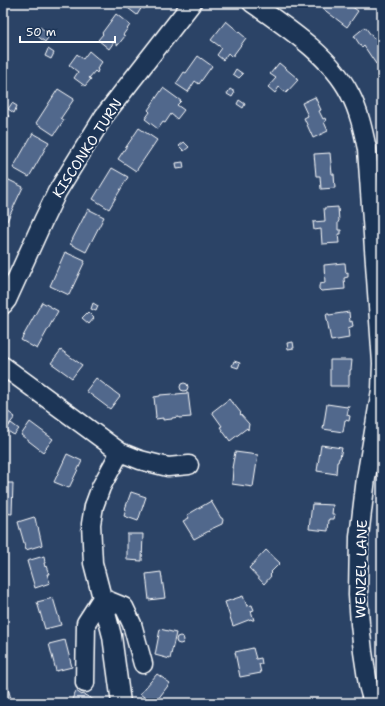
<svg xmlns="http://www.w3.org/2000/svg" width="385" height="706" font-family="'Shantell Sans',sans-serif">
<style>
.building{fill:#51678c;stroke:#fff}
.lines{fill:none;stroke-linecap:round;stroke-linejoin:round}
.minor-casing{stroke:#fff;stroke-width:21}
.minor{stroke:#1d3557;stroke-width:18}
.labels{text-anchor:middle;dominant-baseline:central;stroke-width:4;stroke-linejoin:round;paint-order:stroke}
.street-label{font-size:14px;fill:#fff;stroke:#1d3557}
</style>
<rect width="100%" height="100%" fill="#2b4366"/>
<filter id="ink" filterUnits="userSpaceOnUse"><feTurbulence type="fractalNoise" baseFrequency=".025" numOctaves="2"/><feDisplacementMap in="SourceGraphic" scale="8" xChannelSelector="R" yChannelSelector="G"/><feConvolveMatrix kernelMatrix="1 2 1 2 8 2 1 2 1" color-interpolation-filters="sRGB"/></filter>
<g filter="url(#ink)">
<!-- building -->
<path class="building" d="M125 3H146L145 4 146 5 144 9 142 7 137 15 124 5Z
M319 3H347L358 11 347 27 318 5Z
M116 14 130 25 123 35 125 36 118 45 114 42 109 49 98 40 103 34 102 33Z
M226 21 246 38 232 57 228 53 223 60 217 55 222 48 211 40Z
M40 27 50 35 45 42 35 34Z
M365 27 374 39 377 36 382 43V60L376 64 364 46 362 48 354 36Z
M48 49 54 53 51 59 45 56Z
M89 51 102 62 97 69 98 70 97 73 95 71 89 78 91 79 85 86 74 78 78 72 69 65 77 54 83 59Z
M198 56 212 66 199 84 195 81 188 92 176 84 184 72 186 73Z
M279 63 297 78 296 79 298 80 286 93 279 87 275 93 268 87 276 78 270 74Z
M236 69 243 74 239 78 233 74Z
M163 88 181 101 177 105 184 110 177 119 171 114 165 123 163 122 158 129 145 119 150 112 148 110Z
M58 89 74 99 61 118 64 120 54 135 36 123Z
M230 89 235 92 232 97 227 94Z
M315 97 321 110 319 111 323 119 325 118 326 121 324 122 328 131 313 138 304 118 308 116 302 103Z
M239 100 245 104 243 108 237 104Z
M12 103 17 106 14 113 8 109Z
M4 113 9 116 5 122 3 121V115Z
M139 128 157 140 136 171 118 159Z
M33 133 49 142 29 177 13 168Z
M184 142 189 147 184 151 179 146Z
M330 153 332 174H334L335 188 321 189 320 176H316L314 154Z
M183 162 184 168 177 169 176 163Z
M112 168 128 177 109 209 93 199Z
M7 179 23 187 7 221 3 219V187Z
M338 207 339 221 338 222V230H341V234H338L339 243 322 244 321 229 314 230 313 222 325 221 324 208Z
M88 209 104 217 86 252 70 244Z
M65 252 85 261 69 295 50 286Z
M343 263H345L346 273 348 272V277L344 278 345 289 321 291 319 289V286L320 284 325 283 324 265Z
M42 302 58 311 37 349 21 340Z
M93 303 98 306 96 311 91 309Z
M88 312 94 318 89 324 82 318Z
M349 312 350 322 352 321 353 326 348 328 349 338 331 341 326 314H329V315Z
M293 342 294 348 288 349 287 343Z
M61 350 82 365 72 378 51 363Z
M330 360H352L351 370H350V375H349V386H330Z
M234 361 240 363 238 368 232 366Z
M96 378 120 396 110 409 86 391Z
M180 387a4 4 0 1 1 8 0a4 4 0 1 1-8 0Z
M188 393 191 417 179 418V417L172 418V419L163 420V418L156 419 155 417H156L154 397 160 396V395L172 394V395H176V394Z
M229 399 232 403H233L241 413 240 414 249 424 248 430 247 428 230 441 220 427 222 426 212 412Z
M327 404 347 407V406H349L347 415 350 416 349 421 345 420 343 432 323 429Z
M3 408 15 417 4 431 3 430Z
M30 422 53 439 43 452 21 435Z
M11 423 19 429 14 435 6 430Z
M321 445 342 448 340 458H339L338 462H337L336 474 317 471Z
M235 452 258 455 253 487 232 484 233 468H232Z
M67 454 82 461 69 488 54 482Z
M3 483H13L12 514 3 513Z
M131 492 146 497 138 521 124 516 126 509H125Z
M211 501 221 518H222L223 520 222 524 209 530 210 532 209 531 194 539 183 521 189 518 187 515Z
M312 504 333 505 332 514H335L334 519H330V520H329L328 531 309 529Z
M34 517 35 518 37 527H38L42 545 26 550 18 522Z
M127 534H143L142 561 127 560Z
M266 550 280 563 271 572 272 573 270 575 271 576 264 584 249 568Z
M44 556 45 563H44L45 567 46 566 49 574H47L50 583 35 588 27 561Z
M161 572 165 598 149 600 146 574Z
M243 596 247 606 252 605 254 610 251 611 254 620H252L251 619 233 626 225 602Z
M53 598 61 625 45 629 37 602Z
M160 629 176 633 170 659 155 655Z
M176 640a4 4 0 1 1 8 0a4 4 0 1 1-8 0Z
M65 640 72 667 56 671 49 644Z
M253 648 256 659 261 658 262 664H259L261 673 240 677 235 652Z
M3 669 12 703H3Z
M157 674 170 683 155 703H149L143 698 144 697 140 694Z
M76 691 82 695 83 694 99 703H70Z"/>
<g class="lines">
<defs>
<path id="minor" d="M252 3C286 27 331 56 350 94 359 111 363 130 367 149L382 363 381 390 366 478 359 537 358 595 360 624 363 652 368 685 373 703
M3 305 7 300 43 221 57 192 104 116 192 3
M3 366 120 452 140 460 168 467 189 465
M120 452 101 487 94 506 91 524 93 563 112 636 121 703
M102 598 124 607 132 624 143 664
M85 683 86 623 102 598"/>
</defs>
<!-- minor casing -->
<use href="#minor" class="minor-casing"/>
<!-- minor -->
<use href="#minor" class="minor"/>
</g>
</g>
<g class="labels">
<!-- street labels -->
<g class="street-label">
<text transform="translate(87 148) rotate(-57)">KISCONKO TURN</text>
<text transform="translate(361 569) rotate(-89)">WENZEL LANE</text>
</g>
</g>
<!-- margin -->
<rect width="385" height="706" fill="none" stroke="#1d3557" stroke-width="16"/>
<rect x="8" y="8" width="369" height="690" fill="none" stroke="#fff" stroke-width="1.5" filter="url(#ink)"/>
<!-- scale -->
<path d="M20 36v6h95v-6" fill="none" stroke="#ffffff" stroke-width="2"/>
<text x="26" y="36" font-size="12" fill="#ffffff" stroke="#1d3557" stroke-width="3" paint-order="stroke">50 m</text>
</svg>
